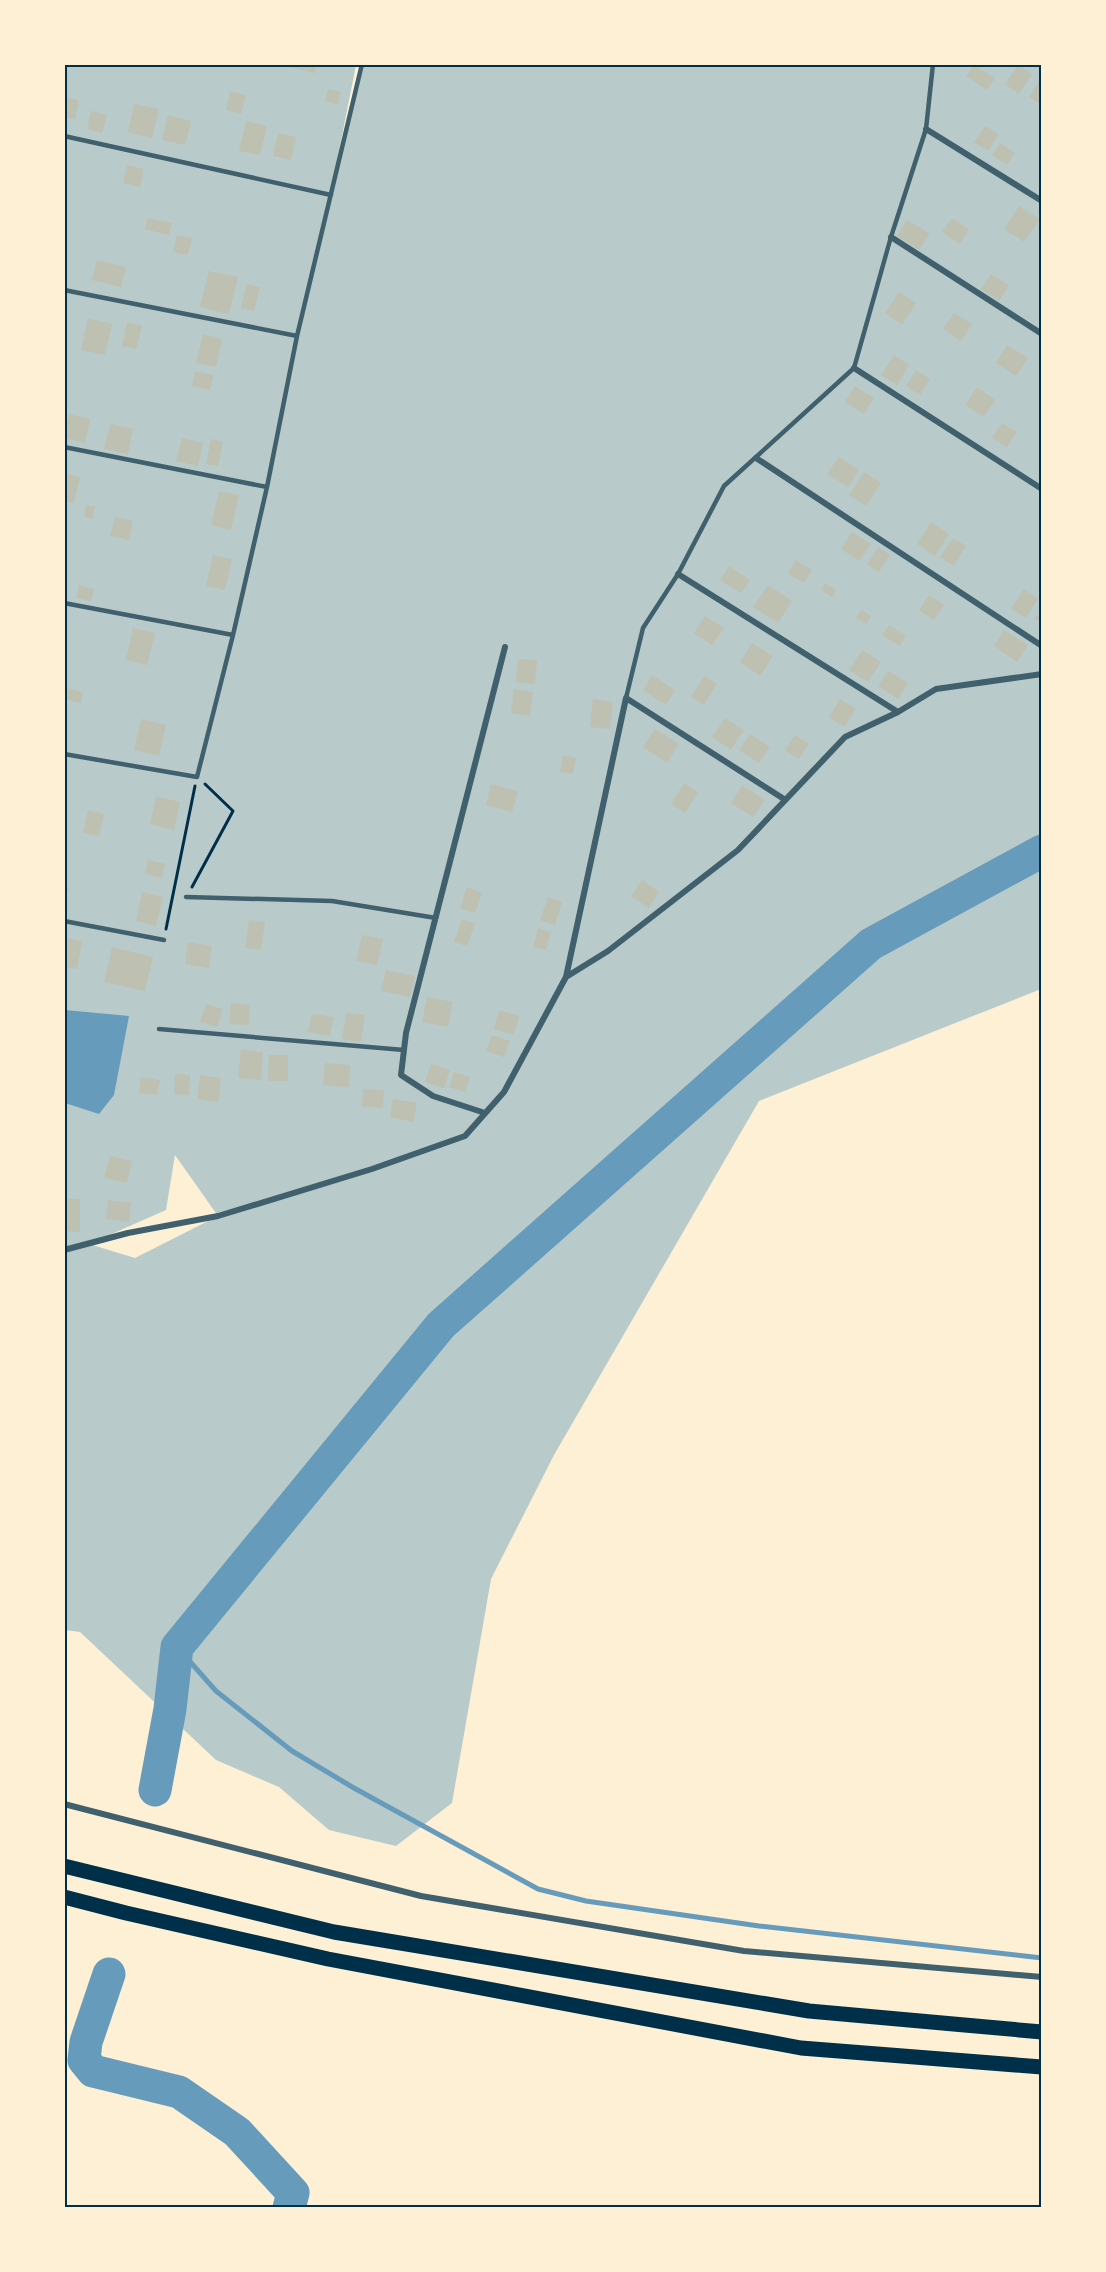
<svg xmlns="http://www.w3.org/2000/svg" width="1106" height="2272" font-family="Overpass,sans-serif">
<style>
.green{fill:#b9caca;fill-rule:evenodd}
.water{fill:#669bbc}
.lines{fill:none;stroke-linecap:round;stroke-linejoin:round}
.stream{stroke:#669bbc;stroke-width:5}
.river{stroke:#669bbc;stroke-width:33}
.building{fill:#bec0b2}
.path{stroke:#003049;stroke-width:3}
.service{stroke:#3f606c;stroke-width:4.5}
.minor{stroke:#3f606c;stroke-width:6}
.trunk{stroke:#003049;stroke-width:15}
.neatline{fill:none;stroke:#003049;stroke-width:2}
</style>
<rect width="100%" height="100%" fill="#fdf0d5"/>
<!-- green -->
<path class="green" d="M64 65H356L334 176 362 65H1041V989L759 1101 554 1455 491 1579 452 1803 396 1846 329 1830 279 1787 216 1760 80 1632 65 1630ZM914 169 869 320 891 237ZM175 1155 218 1216 135 1258 89 1244 166 1210Z"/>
<!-- water -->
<path class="water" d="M65 1010 129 1016 114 1095 99 1114 65 1103Z"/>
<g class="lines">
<!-- stream -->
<path class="stream" d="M177 1647 216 1691 292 1751 354 1788 538 1889 586 1901 759 1926 1042 1958"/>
<!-- river -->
<path class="river" d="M155 1790 170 1709 177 1647 441 1325 871 944 1042 851
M109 1974 86 2042 84 2060 93 2071 179 2092 237 2132 293 2193 289 2208"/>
</g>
<!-- building -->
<path class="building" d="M291 64H316L315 73 290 67Z
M974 65 995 78 987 90 966 76Z
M1018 65 1032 74 1019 94 1005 84Z
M1042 77V105L1029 97Z
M328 89 341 92 338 104 325 101Z
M230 91 246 95 241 114 226 110Z
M64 97 79 100 75 119 64 117Z
M134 104 159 109 152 138 128 132Z
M91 111 107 115 102 133 87 129Z
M168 115 191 121 185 145 162 140Z
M246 121 267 126 260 155 239 151Z
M985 126 999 134 988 151 974 142Z
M278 133 296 137 291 160 273 156Z
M1000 143 1015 153 1007 165 992 155Z
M127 165 144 169 140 187 123 183Z
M1019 206 1040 219 1024 242 1004 229Z
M147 218 172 223 169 235 145 229Z
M952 218 969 229 960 244 942 232Z
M907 220 930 234 919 250 897 236Z
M177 235 192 238 188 255 173 252Z
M97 260 126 267 121 287 92 280Z
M209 271 238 277 229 314 200 307Z
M991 274 1009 285 999 301 981 289Z
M247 284 260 287 254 311 241 308Z
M899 292 916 303 902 325 885 313Z
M954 313 972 324 961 341 943 329Z
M88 318 112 324 105 355 81 350Z
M127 322 142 326 136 349 122 346Z
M203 334 222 339 216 367 196 363Z
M1007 345 1028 358 1016 376 996 363Z
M894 355 909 365 897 385 881 375Z
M916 370 930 379 920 395 906 386Z
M195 371 214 375 210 390 192 386Z
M855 386 874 398 864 414 845 402Z
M977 387 995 400 984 417 965 405Z
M69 414 90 419 85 443 64 438Z
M1002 423 1017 432 1007 447 992 438Z
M110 424 133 429 128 454 104 449Z
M182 438 203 443 198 466 176 461Z
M211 439 223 442 218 466 206 464Z
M839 457 859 470 848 487 827 474Z
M864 472 881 483 866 506 849 495Z
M64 473 80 477 74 503 64 501Z
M219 491 239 495 231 530 211 525Z
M86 505 95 507 93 519 84 516Z
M115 517 133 521 129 540 110 536Z
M931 522 949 534 935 556 917 544Z
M852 532 871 544 859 561 841 549Z
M953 538 966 546 954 566 940 557Z
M878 547 890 555 879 572 867 564Z
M213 555 232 559 225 590 206 586Z
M796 560 812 570 804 583 788 573Z
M729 566 750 580 741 593 720 580Z
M825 583 836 590 832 597 821 590Z
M79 585 94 589 91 601 76 598Z
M768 585 792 601 778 623 753 607Z
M1024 589 1038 599 1026 618 1011 609Z
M929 595 944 605 934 620 919 610Z
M1042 609V623L1035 619Z
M861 610 871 616 866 624 856 618Z
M705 616 724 628 712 645 694 633Z
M889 625 906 636 900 646 882 635Z
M133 628 155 633 147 665 126 660Z
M1004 630 1028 645 1017 662 994 646Z
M752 643 773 656 760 676 740 662Z
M862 650 881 662 868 682 849 670Z
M518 659 537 660 535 684 516 682Z
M888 671 908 683 898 699 878 686Z
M652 675 675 690 666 705 643 690Z
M704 676 717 684 704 705 691 697Z
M66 688 83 692 81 703 64 699Z
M514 689 533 692 530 716 511 713Z
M593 699 613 702 610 729 590 727Z
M840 699 856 709 844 727 829 717Z
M725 718 744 730 731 750 712 737Z
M141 719 166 725 159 756 134 750Z
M655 729 679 744 667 763 643 747Z
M750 734 770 747 759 763 739 750Z
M795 735 809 744 799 759 785 750Z
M563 755 576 758 573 774 560 772Z
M684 783 698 792 685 813 671 804Z
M491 784 518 791 512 812 486 805Z
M742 785 765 800 753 817 731 803Z
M156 796 180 802 174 830 150 824Z
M88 810 104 814 99 836 83 833Z
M148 860 165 864 162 878 145 874Z
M642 880 659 892 649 908 631 896Z
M64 887 69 888 65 903H64Z
M467 887 482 893 475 913 460 908Z
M142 892 163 897 156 926 136 921Z
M548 897 562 902 555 925 540 920Z
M462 919 475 924 467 946 454 942Z
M249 920 265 922 261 950 245 948Z
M538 928 551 932 546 950 533 947Z
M362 935 383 939 377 965 356 961Z
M64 938 82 941 77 969 64 967Z
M188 942 212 946 209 968 185 964Z
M112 947 153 957 145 991 104 982Z
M386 970 415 976 410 997 381 991Z
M427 997 453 1002 448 1027 422 1022Z
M231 1003 250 1005 249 1025 229 1024Z
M206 1004 223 1009 217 1027 200 1022Z
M499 1010 519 1016 514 1035 494 1029Z
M346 1013 365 1015 361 1042 342 1039Z
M312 1014 334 1017 330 1036 308 1032Z
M492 1035 510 1041 504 1057 486 1051Z
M241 1050 263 1052 261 1080 238 1078Z
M269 1055H288V1081H268Z
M325 1063 350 1065 349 1087 323 1085Z
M431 1064 450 1070 444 1088 425 1082Z
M454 1072 470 1077 465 1092 449 1087Z
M175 1074 190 1075 189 1095 174 1094Z
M200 1075 221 1078 218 1102 197 1099Z
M141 1077 160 1080 157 1095 139 1093Z
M363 1089 384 1090 383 1108 362 1106Z
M393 1099 417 1103 413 1122 390 1117Z
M110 1156 132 1161 127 1183 104 1178Z
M64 1199H80V1232L64 1231Z
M108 1200 131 1203 129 1222 106 1219Z"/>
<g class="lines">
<!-- path -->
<path class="path" d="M192 887 233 811 205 784
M166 929 195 786"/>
<!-- service -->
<path class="service" d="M64 136 331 195
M64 290 297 336
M64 447 267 487
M64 603 233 635
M626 698 643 628 678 574 724 486 854 368 891 237 926 129 933 64
M64 754 197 777 233 635 267 487 297 336 362 64
M186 897 332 901 436 918
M64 921 164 940
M159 1029 404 1050"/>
<!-- minor -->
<path class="minor" d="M926 129 1042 201
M891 237 1042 334
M854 368 1042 489
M756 458 1042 646
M678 574 898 712
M566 977 626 698 784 799
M485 1113 433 1096 401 1075 406 1033 505 647
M64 1250 128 1233 218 1216 372 1169 465 1136 504 1092 566 977 608 951 738 850 845 737 898 712 936 689 1042 674
M64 1804 421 1896 744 1951 1042 1977"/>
<!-- trunk -->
<path class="trunk" d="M64 1866 334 1932 809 2011 1042 2032
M64 1897 126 1913 328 1959 801 2048 1042 2067"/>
</g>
<!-- border -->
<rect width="1106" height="2272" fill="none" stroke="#fdf0d5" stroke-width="132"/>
<rect x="66" y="66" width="974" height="2140" class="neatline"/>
</svg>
